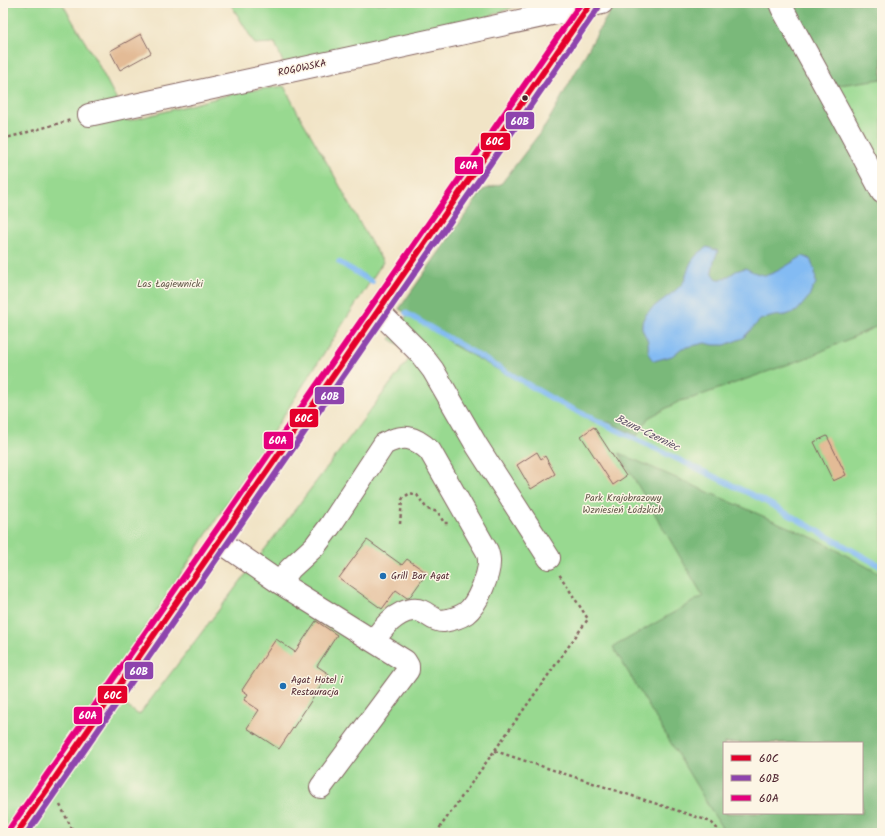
<svg xmlns="http://www.w3.org/2000/svg" width="885" height="836" font-family="Kalam,sans-serif">
<style>
.green{fill:#98d990;stroke:#717c5e;fill-rule:evenodd}
.forest{fill:#7ab97a;stroke:#626c52;fill-rule:evenodd}
.water{fill:#83bbf3;stroke:#666d8f}
.lines{fill:none;stroke-linecap:round;stroke-linejoin:round}
.stream{stroke:#83bbf3;stroke-width:5.5}
.building{fill:#e3bb96}
.minor-casing{stroke:#846461;stroke-width:24}
.major-casing{stroke:#846461;stroke-width:24}
.path{stroke:#846461;stroke-width:2.5;stroke-dasharray:3 3;stroke-linecap:butt}
.minor{stroke:#fff;stroke-width:22}
.major{stroke:#fff;stroke-width:22}
.bus-1-casing{stroke:#fcf5e5;stroke-width:9}
.bus-2-casing{stroke:#fcf5e5;stroke-width:9}
.bus-3-casing{stroke:#fcf5e5;stroke-width:9}
.bus-1{stroke:#e4002b;stroke-width:6}
.bus-2{stroke:#8e44ad;stroke-width:6}
.bus-3{stroke:#e5007d;stroke-width:6}
.bus-dot{fill:#4a1f2b;stroke:#fcf5e5;stroke-width:1.5}
.poi-dot{fill:#1f6fb2;stroke:#fcf5e5;stroke-width:1.5}
.labels{text-anchor:middle;dominant-baseline:central;stroke-width:3;stroke-linejoin:round;paint-order:stroke}
.street-label{font-size:10px;fill:#4a1f2b;stroke:#fcf5e5}
.park-label{font-size:10px;fill:#615749;stroke:#fcf5e5}
.poi-label{font-size:10px;fill:#4a1f2b;stroke:#fcf5e5;text-anchor:start}
.water-label{font-size:11px;font-style:italic;fill:#5b4e67;stroke:#fcf5e5}
.line-badge{stroke:#fcf5e5;stroke-width:1.5}
.badge-label{font-size:11px;text-anchor:middle;font-weight:bold;fill:#fff}
</style>
<rect width="100%" height="100%" fill="#fcf5e5"/>
<filter id="ink" filterUnits="userSpaceOnUse"><feTurbulence type="fractalNoise" baseFrequency=".025" numOctaves="2"/><feDisplacementMap in="SourceGraphic" scale="8" xChannelSelector="R" yChannelSelector="G"/><feConvolveMatrix kernelMatrix="1 2 1 2 8 2 1 2 1" color-interpolation-filters="sRGB"/></filter>
<filter id="wash" filterUnits="userSpaceOnUse"><feTurbulence type="fractalNoise" baseFrequency=".012" numOctaves="4" result="noise"/><feDisplacementMap in="SourceGraphic" scale="16" xChannelSelector="R" yChannelSelector="G"/><feGaussianBlur stdDeviation="0.9" result="paint"/><feColorMatrix in="noise" values="0 0 0 0 0 0 0 0 0 0 0 0 0 0 0 0 0 1.4 0 .05"/><feComposite in="paint" operator="in"/></filter>
<g filter="url(#wash)">
<rect width="100%" height="100%" fill="#f1e4c6"/>
<!-- green -->
<path class="green" d="M3 3H62L98 64 128 121 240 92 284 86 298 113 334 175 363 229 383 262 105 691 139 715 413 354 390 339 631 9 669 3H882V833H3ZM724 743H862V813H724Z
M230 3H524L485 18 284 65 275 43 255 44Z"/>
<!-- forest -->
<path class="forest" d="M615 3H882V79L832 86 882 199V324L809 357 693 398 680 401 648 418 637 436 609 422H594L451 344 444 337 399 309 483 190 501 184 546 125 599 30Z
M619 453 820 541 882 575V833H725L613 647 703 596ZM724 743H862V813H724Z"/>
<!-- water -->
<path class="water" d="M707 247 718 251 714 261 712 272 717 279H724L736 271 745 268C751 271 759 275 766 275 774 275 795 260 803 256L810 259 815 271 816 283 808 298 797 311 786 315 774 316 760 320 743 338 725 345H714L705 343 692 346 682 348 672 356 654 361C646 354 649 351 648 342 647 336 641 331 642 325 642 308 675 296 684 281 686 278 686 273 688 270 691 259 698 253 707 247Z"/>
<g class="lines">
<!-- stream -->
<path class="stream" d="M339 262 372 282
M406 313 558 402 761 499 882 567"/>
</g>
<g id="blocks">
<!-- building -->
<path class="building" d="M141 34 151 53 120 70 110 51Z
M594 427 626 476 613 485 581 436Z
M827 436 846 475 833 481 814 442Z
M537 452 541 459 545 456 555 474 531 489 517 465Z
M367 540 402 565 407 559 427 573 409 598H407L396 590 382 609 339 578Z
M316 621 337 635 317 666 329 674 279 749 247 728 259 710 244 700 248 694 242 690 276 639 295 652Z"/>
</g>
</g>
<g filter="url(#ink)">
<use href="#blocks" fill-opacity="0" stroke="#846461" stroke-width="1"/>
<g class="lines">
<defs>
<path id="minor" d="M780 3 782 8 842 117 882 192
M89 115 602 3
M378 311 420 353 433 370 477 446 549 558
M219 541 280 583 405 661 408 666V670L321 787
M280 583 290 569 315 546 330 526 384 444C404 434 414 436 430 451L487 551C488 554 489 557 489 560 490 574 477 605 466 613 460 617 450 620 443 621 430 621 426 608 412 610 395 612 383 628 374 640"/>
<path id="major" d="M17 833 591 3"/>
</defs>
<!-- minor casing -->
<use href="#minor" class="minor-casing"/>
<!-- major casing -->
<use href="#major" class="major-casing"/>
<!-- path -->
<path class="path" d="M3 139 71 120
M400 524 402 500 403 498 410 493 417 495 427 509 438 512 444 523H449
M495 751 706 820 712 823 721 833
M60 805 74 833
M436 833 588 619 559 574"/>
<!-- minor -->
<use href="#minor" class="minor"/>
<!-- major -->
<use href="#major" class="major"/>
<defs>
<path id="bus-1" d="M17 833 591 3"/>
<path id="bus-2" d="M27 833 598 8"/>
<path id="bus-3" d="M10 828 581 3"/>
</defs>
<!-- bus-1 casing -->
<use href="#bus-1" class="bus-1-casing"/>
<!-- bus-2 casing -->
<use href="#bus-2" class="bus-2-casing"/>
<!-- bus-3 casing -->
<use href="#bus-3" class="bus-3-casing"/>
<!-- bus-1 -->
<use href="#bus-1" class="bus-1"/>
<!-- bus-2 -->
<use href="#bus-2" class="bus-2"/>
<!-- bus-3 -->
<use href="#bus-3" class="bus-3"/>
</g>
</g>
<!-- markers -->
<circle class="bus-dot" cx="525" cy="98" r="3.5"/>
<g class="poi-dot">
<circle cx="383" cy="576" r="4"/>
<circle cx="283" cy="686" r="4"/>
</g>
<g class="labels">
<!-- street labels -->
<g class="street-label">
<text transform="translate(302 68) rotate(-12)">ROGOWSKA</text>
</g>
<!-- park labels -->
<g class="park-label">
<text x="170" y="284">Las Łagiewnicki</text>
<text x="623" y="498">Park Krajobrazowy<tspan x="623" dy="12">Wzniesień Łódzkich</tspan></text>
</g>
<!-- poi labels -->
<g class="poi-label">
<text x="391" y="576">Grill Bar Agat</text>
<text x="291" y="680">Agat Hotel i<tspan x="291" dy="12">Restauracja</tspan></text>
</g>
<!-- water labels -->
<g class="water-label">
<text transform="translate(647 433) rotate(26)">Bzura-Czerniec</text>
</g>
</g>
<g class="line-badge">
<rect x="505" y="111" width="30" height="19" rx="4" fill="#8e44ad"/>
<rect x="480" y="132" width="31" height="19" rx="4" fill="#e4002b"/>
<rect x="454" y="156" width="30" height="19" rx="4" fill="#e5007d"/>
<rect x="314" y="386" width="31" height="19" rx="4" fill="#8e44ad"/>
<rect x="289" y="408" width="30" height="20" rx="4" fill="#e4002b"/>
<rect x="263" y="431" width="31" height="19" rx="4" fill="#e5007d"/>
<rect x="124" y="661" width="30" height="19" rx="4" fill="#8e44ad"/>
<rect x="97" y="685" width="31" height="19" rx="4" fill="#e4002b"/>
<rect x="73" y="706" width="30" height="19" rx="4" fill="#e5007d"/>
</g>
<g class="badge-label">
<text x="520" y="125">60B</text>
<text x="495" y="145">60C</text>
<text x="469" y="169">60A</text>
<text x="330" y="400">60B</text>
<text x="304" y="422">60C</text>
<text x="278" y="444">60A</text>
<text x="139" y="675">60B</text>
<text x="113" y="699">60C</text>
<text x="88" y="719">60A</text>
</g>
<!-- margin -->
<rect width="885" height="836" fill="none" stroke="#fcf5e5" stroke-width="16"/>
<!-- legend -->
<rect x="723" y="742" width="140" height="72" fill="#fcf5e5" stroke="#b59f9b"/>
<rect x="731" y="755" width="20" height="6" fill="#e4002b" stroke="#b59f9b"/>
<text x="759" y="762" font-size="12" fill="#4a1f2b">60C</text>
<rect x="731" y="775" width="20" height="6" fill="#8e44ad" stroke="#b59f9b"/>
<text x="759" y="782" font-size="12" fill="#4a1f2b">60B</text>
<rect x="731" y="795" width="20" height="6" fill="#e5007d" stroke="#b59f9b"/>
<text x="759" y="802" font-size="12" fill="#4a1f2b">60A</text>
</svg>
